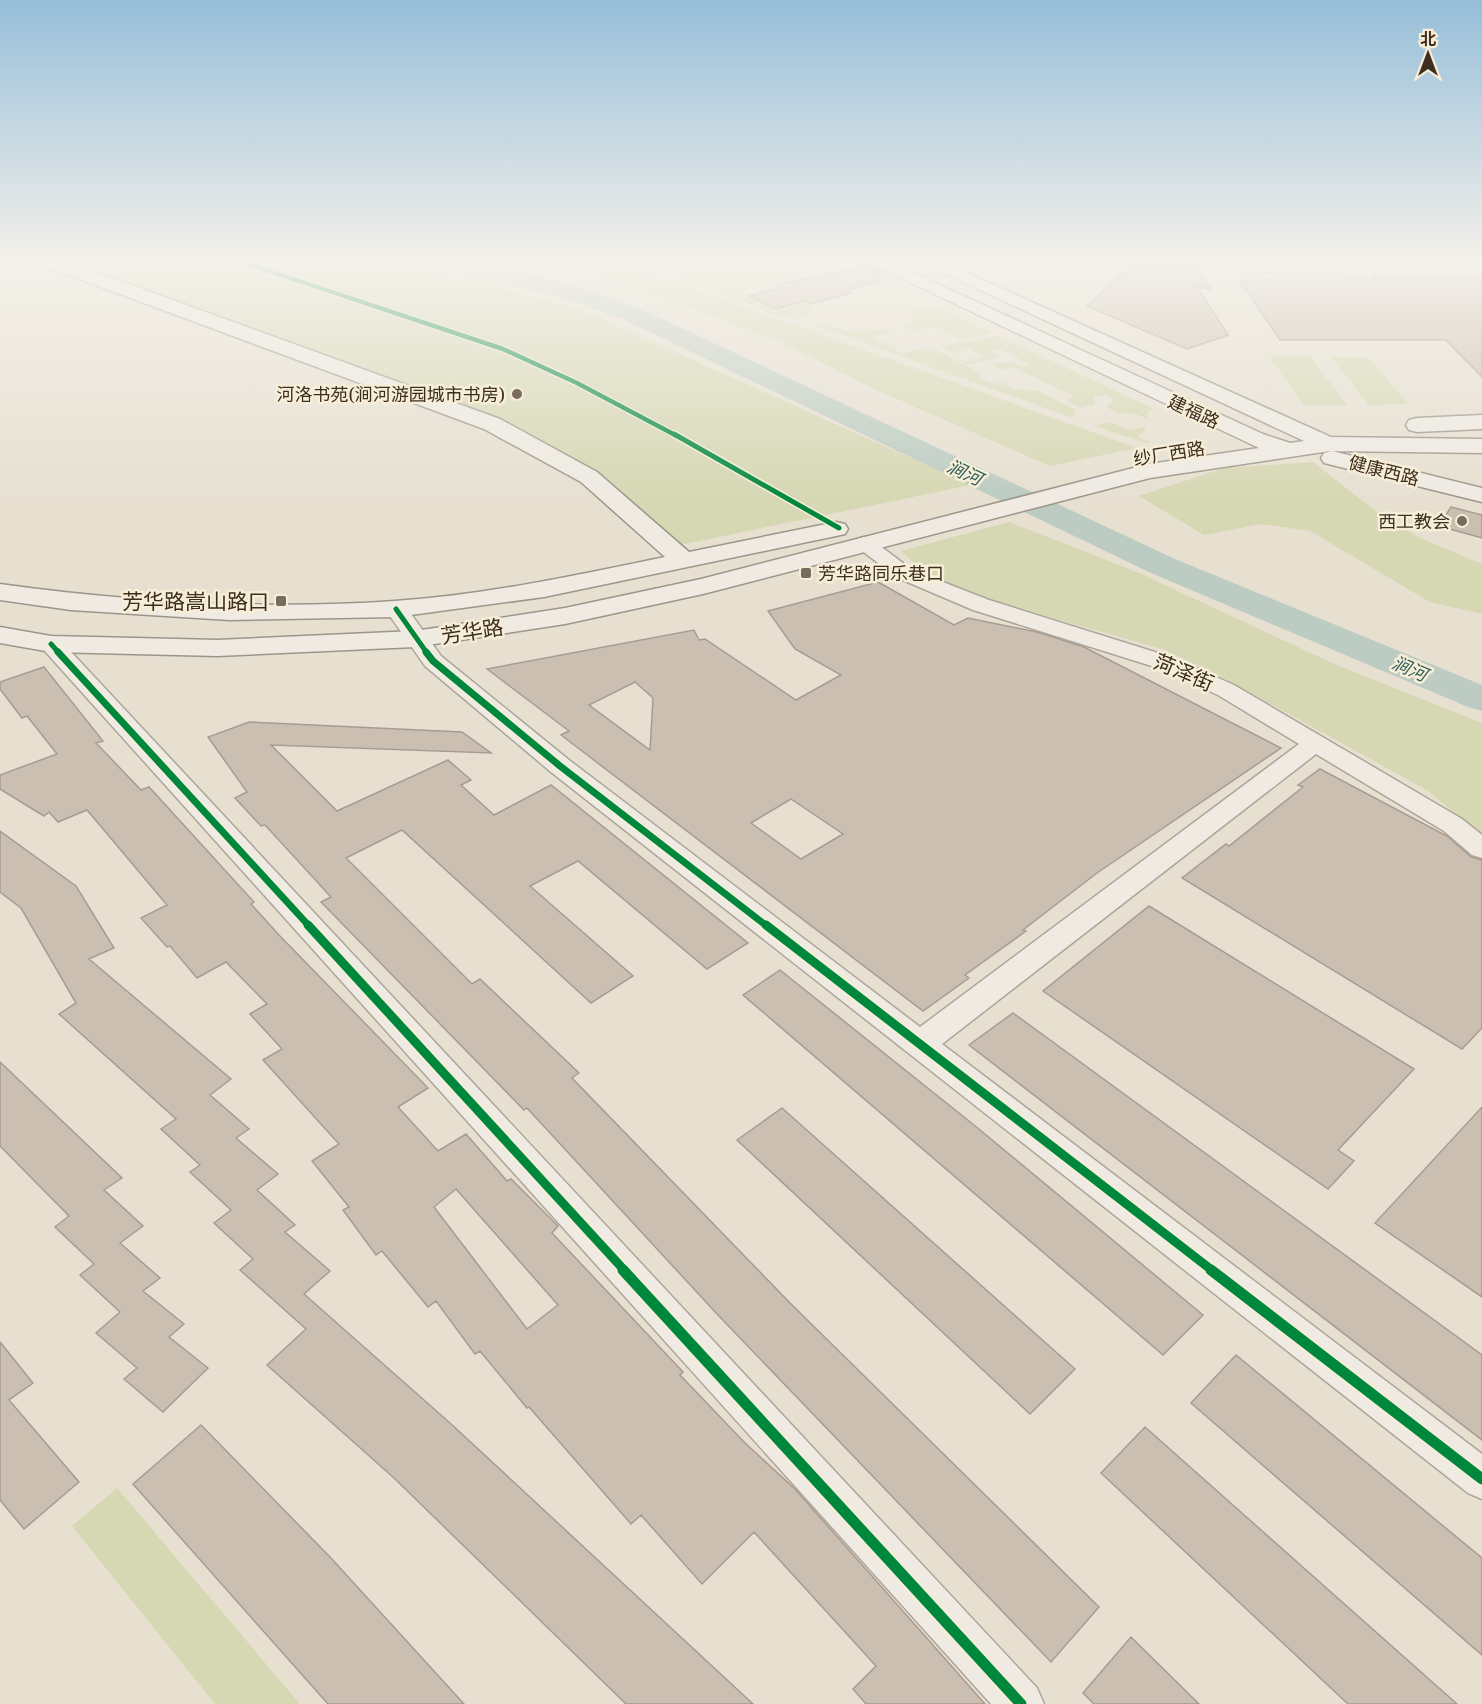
<svg xmlns="http://www.w3.org/2000/svg" width="1482" height="1704" font-family="'Noto Serif','Noto Sans SC',serif">
<style>
.green{fill:#d6d7b3}
.lines{fill:none;stroke-linecap:round;stroke-linejoin:round}
.river{fill:#bcccc2;fill-rule:evenodd}
.building{fill:#cbbfb2;stroke:#a89c90;stroke-width:1.5;fill-rule:evenodd}
.street-casing{stroke:#ada599;stroke-width:3}
.secondary-casing{stroke:#9c958a;stroke-width:3}
.street{fill:#efebe3;fill-rule:evenodd}
.secondary{fill:#efebe3;fill-rule:evenodd}
.cycleway-far4-casing{stroke:#f7eed8;stroke-width:7}
.cycleway-far3-casing{stroke:#f7eed8;stroke-width:8}
.cycleway-far2-casing{stroke:#f7eed8;stroke-width:10}
.cycleway-far1-casing{stroke:#f7eed8;stroke-width:13}
.cycleway-casing{stroke:#f7eed8;stroke-width:15}
.cycleway-far4{stroke:#00873e;stroke-width:4.5}
.cycleway-far3{stroke:#00873e;stroke-width:5}
.cycleway-far2{stroke:#00873e;stroke-width:7}
.cycleway-far1{stroke:#00873e;stroke-width:9}
.cycleway{stroke:#00873e;stroke-width:11}
.poi-dot{fill:#786c5e;stroke:#f7eed8;stroke-width:2}
.labels{text-anchor:middle;dominant-baseline:central;stroke-width:5;stroke-linejoin:round;paint-order:stroke}
.far-poi-label{font-size:18px;fill:#3d2e20;stroke:#f7eed8;text-anchor:end}
.far-street-label{font-size:18px;fill:#3d2e20;stroke:#f7eed8}
.far-water-label{font-size:18px;font-style:italic;fill:#2f5d5a;stroke:#f7eed8}
.poi-label{font-size:21px;fill:#3d2e20;stroke:#f7eed8;text-anchor:end}
.street-label{font-size:21px;fill:#3d2e20;stroke:#f7eed8}
</style>
<rect width="100%" height="100%" fill="#e7e0d1"/>
<!-- green -->
<path class="green" d="M66 262H393L577 308 971 485 680 545 572 457 490 415Z
M549 262H618L1137 448 1050 466 883 393 774 339 621 283Z
M638 262H735L699 271 727 286 702 272 739 262H826L833 266 737 291 774 310 805 302 810 305 811 310 808 313 811 316 794 319 778 316Z
M1221 262C1239 262 1255 273 1273 266L1275 263C1295 263 1333 258 1348 274H1229Z
M934 306 993 333 958 339 935 327 910 331 902 326 912 320 911 311Z
M820 323 847 331 887 330 891 333 872 337 903 353 931 347 983 375 979 378 995 384 1001 382 1015 390 1020 388 1029 392 1036 390 1076 410 1073 418 815 325Z
M999 336 1156 410H1149L1147 415 1150 420 1136 414 1117 413 1106 407 1114 400 1105 395 1094 397 1095 404 1081 408 1066 400 1074 396 1012 367 1002 370 993 364 1014 362 1022 367 1030 365 1001 349 992 351 1000 356 967 365 957 359 967 361 983 356 967 348 952 352 941 346Z
M1269 356H1310L1347 405H1304Z
M1331 357H1368L1408 404 1369 405Z
M1110 422 1131 430 1143 427 1147 429 1139 435 1140 438 1151 442 1147 443 1094 426Z
M1313 462 1373 509 1416 536 1482 564V614L1430 602 1310 531 1261 524 1204 535 1139 496 1224 468Z
M1009 522 1137 572 1332 663 1482 723V836L1428 791 1222 677 1162 649 978 597 926 574 901 551Z
M117 1488 300 1704H215L72 1526Z"/>
<g class="lines">
<!-- river -->
<path class="river" d="M432 262H477L577 286 641 309 1175 559 1482 685V711L1468 707 1151 573 623 319 560 297 436 267Z"/>
</g>
<!-- building -->
<path class="building" d="M1120 262H1193L1211 289 1197 287 1228 335 1187 349 1087 306 1125 271Z
M868 265 878 270 881 281 846 290 851 293 811 304 806 301 775 309 749 296 780 288 775 285Z
M1372 276H1482V377L1446 340H1280L1239 280H1376Z
M1451 507 1482 515V538L1439 526Z
M878 582 954 625 968 618 1037 632 1084 647 1281 748 1097 873 1023 930 1026 931 965 975 969 978 923 1011 561 735 569 731 487 669 694 630 699 640 705 639 796 700 841 675 795 649 768 611ZM635 682 653 698 650 750 589 705ZM791 799 843 834 801 859 751 823Z
M44 667 103 741 96 743 141 790 149 787 254 902 251 904 279 935 428 1088 398 1107 438 1151 466 1134 507 1181 511 1179 558 1226 552 1233 683 1372 680 1375 745 1443 795 1489 985 1704H866L853 1689 876 1666 754 1532 702 1584 641 1515 631 1524 529 1407 527 1408 480 1351 475 1354 436 1301 428 1307 382 1251 376 1255 343 1210 349 1207 312 1161 339 1144 263 1060 282 1049 250 1014 267 1004 226 962 197 978 170 946 167 947 141 918 167 905 87 810 58 822 49 812 44 816 0 789V775L57 754 27 716 22 718 0 689V682ZM456 1189 558 1305 527 1329 434 1207Z
M249 722 462 732 491 753 271 745 337 811 448 760 471 780 461 785 494 815 551 785 748 943 707 969 578 861 530 886 633 976 591 1003 402 830 346 858 472 984 480 979 579 1073 572 1078 790 1303 1099 1607 1051 1662 717 1314 527 1108 524 1110 321 902 331 897 265 825 261 826 235 798 247 792 208 737Z
M1320 769 1447 836 1471 857 1482 860V1028L1462 1049 1182 878 1226 844 1229 846 1303 787 1298 785Z
M0 831 76 886 114 948 89 959 231 1079 210 1095 249 1129 236 1138 278 1174 257 1190 295 1225 285 1232 330 1271 304 1294 450 1423 753 1704H626L394 1478 267 1365 306 1329 240 1270 253 1259 214 1223 231 1210 190 1172 200 1165 161 1129 176 1119 59 1014 76 1003 21 908 0 892Z
M1149 906 1414 1069 1338 1150 1354 1161 1328 1189 1043 991Z
M780 970 974 1125 1203 1315 1163 1355 743 995Z
M1013 1013 1482 1355V1440L969 1045Z
M0 1062 122 1178 104 1190 143 1226 120 1243 160 1278 143 1291 184 1324 169 1337 208 1368 163 1412 124 1379 137 1368 96 1333 120 1312 80 1275 94 1264 55 1227 69 1216 0 1146Z
M1482 1107V1297L1375 1223Z
M782 1108 1075 1369 1030 1414 737 1140Z
M0 1342 33 1383 9 1400 79 1482 24 1529 0 1500Z
M1236 1355 1482 1558V1655L1191 1403Z
M201 1425 330 1557 464 1704H328L133 1484Z
M1145 1427 1457 1704H1348L1101 1473Z
M1131 1637 1199 1704H1094L1083 1693Z"/>
<g class="lines">
<defs>
<path id="street" d="M864 537 871 539 912 570 989 600 1174 658 1234 685 1462 819 1482 835V858L1472 855 1444 831 1316 754 942 1044 1482 1454V1499L1468 1493 551 772 425 666 385 609 388 604H404L441 656 569 760 920 1027 1299 744 1218 695 1158 668 973 610 898 578 857 547 854 543 857 539Z
M51 637 59 639 1037 1688 1044 1704H991L43 649 40 644 43 639Z"/>
<path id="secondary" d="M42 262H68L500 419 597 472 689 552 836 522 845 524 848 529 845 534 836 536 544 597 396 617 229 620 71 610 0 600V584C130 602 264 610 395 601 486 595 576 575 665 557L581 482 484 429 44 266Z
M867 262H890L1263 434 1290 443 1304 441 920 262H943L1331 437 1482 439V453L1330 451 1150 478 703 594 565 624 415 647 218 656 51 652 0 643V627L51 636 218 640 415 631 565 608 701 579 1149 464 1259 448Z
M1482 415V429L1417 432 1409 430 1406 425 1409 420 1417 418Z
M1332 451 1482 488V502L1324 463 1321 458 1324 453Z"/>
</defs>
<!-- street casing -->
<use href="#street" class="street-casing"/>
<!-- secondary casing -->
<use href="#secondary" class="secondary-casing"/>
<!-- street -->
<use href="#street" class="street"/>
<!-- secondary -->
<use href="#secondary" class="secondary"/>
<defs>
<path id="cycleway-far4" d="M242 262 503 349 577 383 677 436"/>
<path id="cycleway-far3" d="M674 434 839 528
M396 609 427 653
M51 644 59 653"/>
<path id="cycleway-far2" d="M58 652 310 927
M426 652 433 661 560 766 768 927"/>
<path id="cycleway-far1" d="M308 925 625 1271
M766 925 1213 1271"/>
<path id="cycleway" d="M623 1270 1021 1704
M1211 1270 1482 1479"/>
</defs>
<!-- cycleway-far4 casing -->
<use href="#cycleway-far4" class="cycleway-far4-casing"/>
<!-- cycleway-far3 casing -->
<use href="#cycleway-far3" class="cycleway-far3-casing"/>
<!-- cycleway-far2 casing -->
<use href="#cycleway-far2" class="cycleway-far2-casing"/>
<!-- cycleway-far1 casing -->
<use href="#cycleway-far1" class="cycleway-far1-casing"/>
<!-- cycleway casing -->
<use href="#cycleway" class="cycleway-casing"/>
<!-- cycleway-far4 -->
<use href="#cycleway-far4" class="cycleway-far4"/>
<!-- cycleway-far3 -->
<use href="#cycleway-far3" class="cycleway-far3"/>
<!-- cycleway-far2 -->
<use href="#cycleway-far2" class="cycleway-far2"/>
<!-- cycleway-far1 -->
<use href="#cycleway-far1" class="cycleway-far1"/>
<!-- cycleway -->
<use href="#cycleway" class="cycleway"/>
</g>
<!-- sky -->
<linearGradient id="sky" x2="0" y2="1"><stop stop-color="#96bed9"/><stop offset="0.52" stop-color="#f4f1ea"/><stop offset="1" stop-color="#f4f1ea" stop-opacity="0"/></linearGradient>
<rect width="1482" height="501" fill="url(#sky)"/>
<!-- markers -->
<g class="poi-dot">
<circle cx="517" cy="394" r="6"/>
<circle cx="1462" cy="521" r="6"/>
<rect x="800" y="567" width="12" height="12" rx="3"/>
<rect x="275" y="595" width="12" height="12" rx="3"/>
</g>
<g class="labels">
<!-- far-poi labels -->
<g class="far-poi-label">
<text x="505" y="394">河洛书苑(涧河游园城市书房)</text>
<text x="1450" y="521">西工教会</text>
<text x="818" y="573" text-anchor="start">芳华路同乐巷口</text>
</g>
<!-- far-street labels -->
<g class="far-street-label">
<text transform="translate(1194 411) rotate(25)">建福路</text>
<text transform="translate(1169 453) rotate(-9)">纱厂西路</text>
<text transform="translate(1384 470) rotate(14)">健康西路</text>
</g>
<!-- far-water labels -->
<g class="far-water-label">
<text transform="translate(965 472) rotate(25)">涧河</text>
<text transform="translate(1410 668) rotate(23)">涧河</text>
</g>
<!-- poi labels -->
<g class="poi-label">
<text x="269" y="601">芳华路嵩山路口</text>
</g>
<!-- street labels -->
<g class="street-label">
<text transform="translate(472 631) rotate(-9)">芳华路</text>
<text transform="translate(1184 672) rotate(23)">菏泽街</text>
</g>
</g>
<!-- north arrow -->
<g transform="translate(1428 54)" stroke="#f7eed8" stroke-width="4.5" paint-order="stroke">
<path d="M0-4.5L10 22L0 15L-10 22Z" fill="#3d2e20"/>
<text y="-9" font-size="16" font-weight="bold" text-anchor="middle" fill="#3d2e20">北</text>
</g>
</svg>
